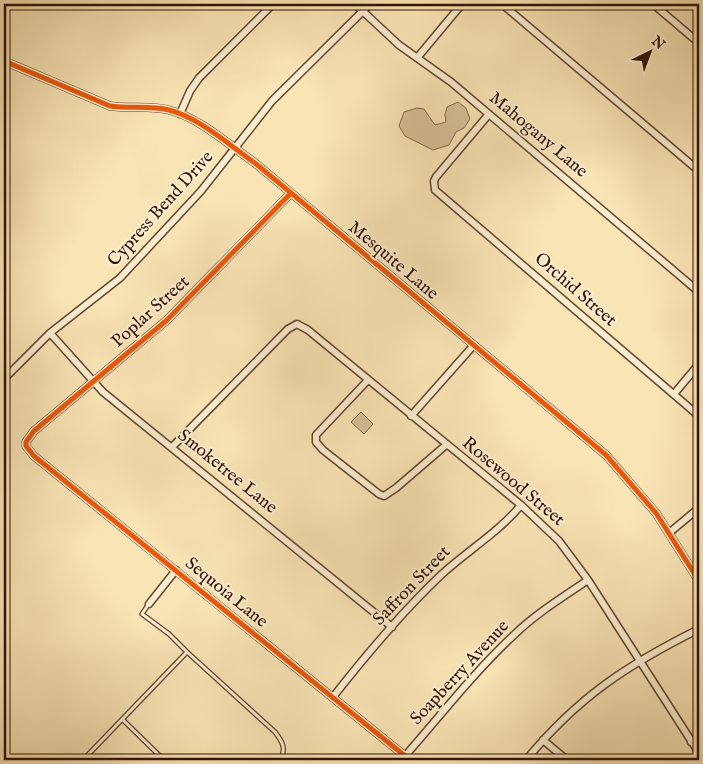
<svg xmlns="http://www.w3.org/2000/svg" width="703" height="764" font-family="'IM FELL English',serif">
<style>
.green{fill:#d7c097;stroke:#85694e}
.lines{fill:none;stroke-linecap:round;stroke-linejoin:round}
.lane-casing{stroke:#644631;stroke-width:5.5}
.street-casing{stroke:#644631;stroke-width:9}
.lane{stroke:#fbedcf;stroke-width:3}
.street{stroke:#fbedcf;stroke-width:6}
.cycleway-casing{stroke:#fbedcf;stroke-width:8}
.cycleway{stroke:#e8590c;stroke-width:5}
.labels{text-anchor:middle;dominant-baseline:central;stroke-width:4;stroke-linejoin:round;paint-order:stroke}
.street-label{font-size:18px;fill:#331205;stroke:#fbedcf}
</style>
<rect width="100%" height="100%" fill="#f9e4b5"/>
<filter id="stains"><feTurbulence type="fractalNoise" baseFrequency=".004" numOctaves="4"/><feColorMatrix values="0 0 0 0 .2 0 0 0 0 .09 0 0 0 0 .02 0 0 0 .5 -.17"/></filter>
<radialGradient id="worn" r=".72"><stop offset=".6" stop-color="#630" stop-opacity="0"/><stop offset="1" stop-color="#630" stop-opacity=".3"/></radialGradient>
<!-- green -->
<path class="green" d="M458 102 466 108 470 119 464 128 456 132 449 145 433 150 405 136 399 126 404 112 417 108 424 109 435 125 446 122 445 115 447 107Z
M361 412 373 424 364 434 351 422Z"/>
<g class="lines">
<defs>
<path id="lane" d="M187 652 275 732C282 741 287 749 280 760
M123 720 164 760
M83 760 187 652 169 634 142 614 148 605"/>
<path id="street" d="M355 4 399 45 451 82 699 292
M502 4 699 171
M653 4 699 43
M417 58 462 4
M4 61 110 106C129 109 150 105 169 110 200 118 229 145 255 163L606 455 656 513 699 581
M180 114 190 91 199 78 273 4
M489 114 436 177 434 181 435 190 699 416
M291 193 167 320 34 431 26 442V446L34 456 410 760
M50 333 103 392 392 627
M4 379 50 333 120 278 201 191 272 101 370 4
M368 380 316 435V442L323 450 379 494 384 496 396 488 446 445
M674 394 699 364
M411 416 473 346
M172 447 288 329 297 324 308 330 521 505 559 541 588 580 699 753
M669 533 699 508
M149 604 176 570
M333 697C366 655 402 612 441 575 467 551 499 532 521 505
M543 740 567 760
M691 742 699 738
M405 756C441 715 475 671 515 634 537 613 563 597 588 580
M526 760C578 697 627 665 699 629"/>
</defs>
<!-- lane casing -->
<use href="#lane" class="lane-casing"/>
<!-- street casing -->
<use href="#street" class="street-casing"/>
<!-- lane -->
<use href="#lane" class="lane"/>
<!-- street -->
<use href="#street" class="street"/>
<defs>
<path id="cycleway" d="M4 61 110 106C129 109 150 105 169 110 200 118 229 145 255 163L606 455 656 513 699 581
M291 193 167 320 34 431 26 442V446L34 456 410 760"/>
</defs>
<!-- cycleway casing -->
<use href="#cycleway" class="cycleway-casing"/>
<!-- cycleway -->
<use href="#cycleway" class="cycleway"/>
</g>
<g class="labels">
<!-- street labels -->
<g class="street-label">
<text transform="translate(538 135) rotate(40)">Mahogany Lane</text>
<text transform="translate(161 209) rotate(-48)">Cypress Bend Drive</text>
<text transform="translate(393 261) rotate(40)">Mesquite Lane</text>
<text transform="translate(575 290) rotate(41)">Orchid Street</text>
<text transform="translate(151 312) rotate(-42)">Poplar Street</text>
<text transform="translate(227 472) rotate(39)">Smoketree Lane</text>
<text transform="translate(513 482) rotate(40)">Rosewood Street</text>
<text transform="translate(412 586) rotate(-46)">Saffron Street</text>
<text transform="translate(226 593) rotate(39)">Sequoia Lane</text>
<text transform="translate(460 673) rotate(-47)">Soapberry Avenue</text>
</g>
</g>
<!-- margin -->
<rect width="703" height="764" fill="none" stroke="#f9e4b5" stroke-width="20"/>
<rect x="5" y="5" width="693" height="754" fill="none" stroke="#331205" stroke-width="2.5"/>
<rect x="10" y="10" width="683" height="744" fill="none" stroke="#331205"/>
<!-- north arrow -->
<g transform="translate(650 52) rotate(42)" stroke="#fbedcf" stroke-width="4" paint-order="stroke">
<path d="M0-4L9 19L0 12L-9 19Z" fill="#331205"/>
<text y="-8" font-size="14" font-weight="bold" text-anchor="middle" fill="#331205">N</text>
</g>
<rect width="100%" height="100%" filter="url(#stains)"/>
<rect width="100%" height="100%" fill="url(#worn)"/>
</svg>
